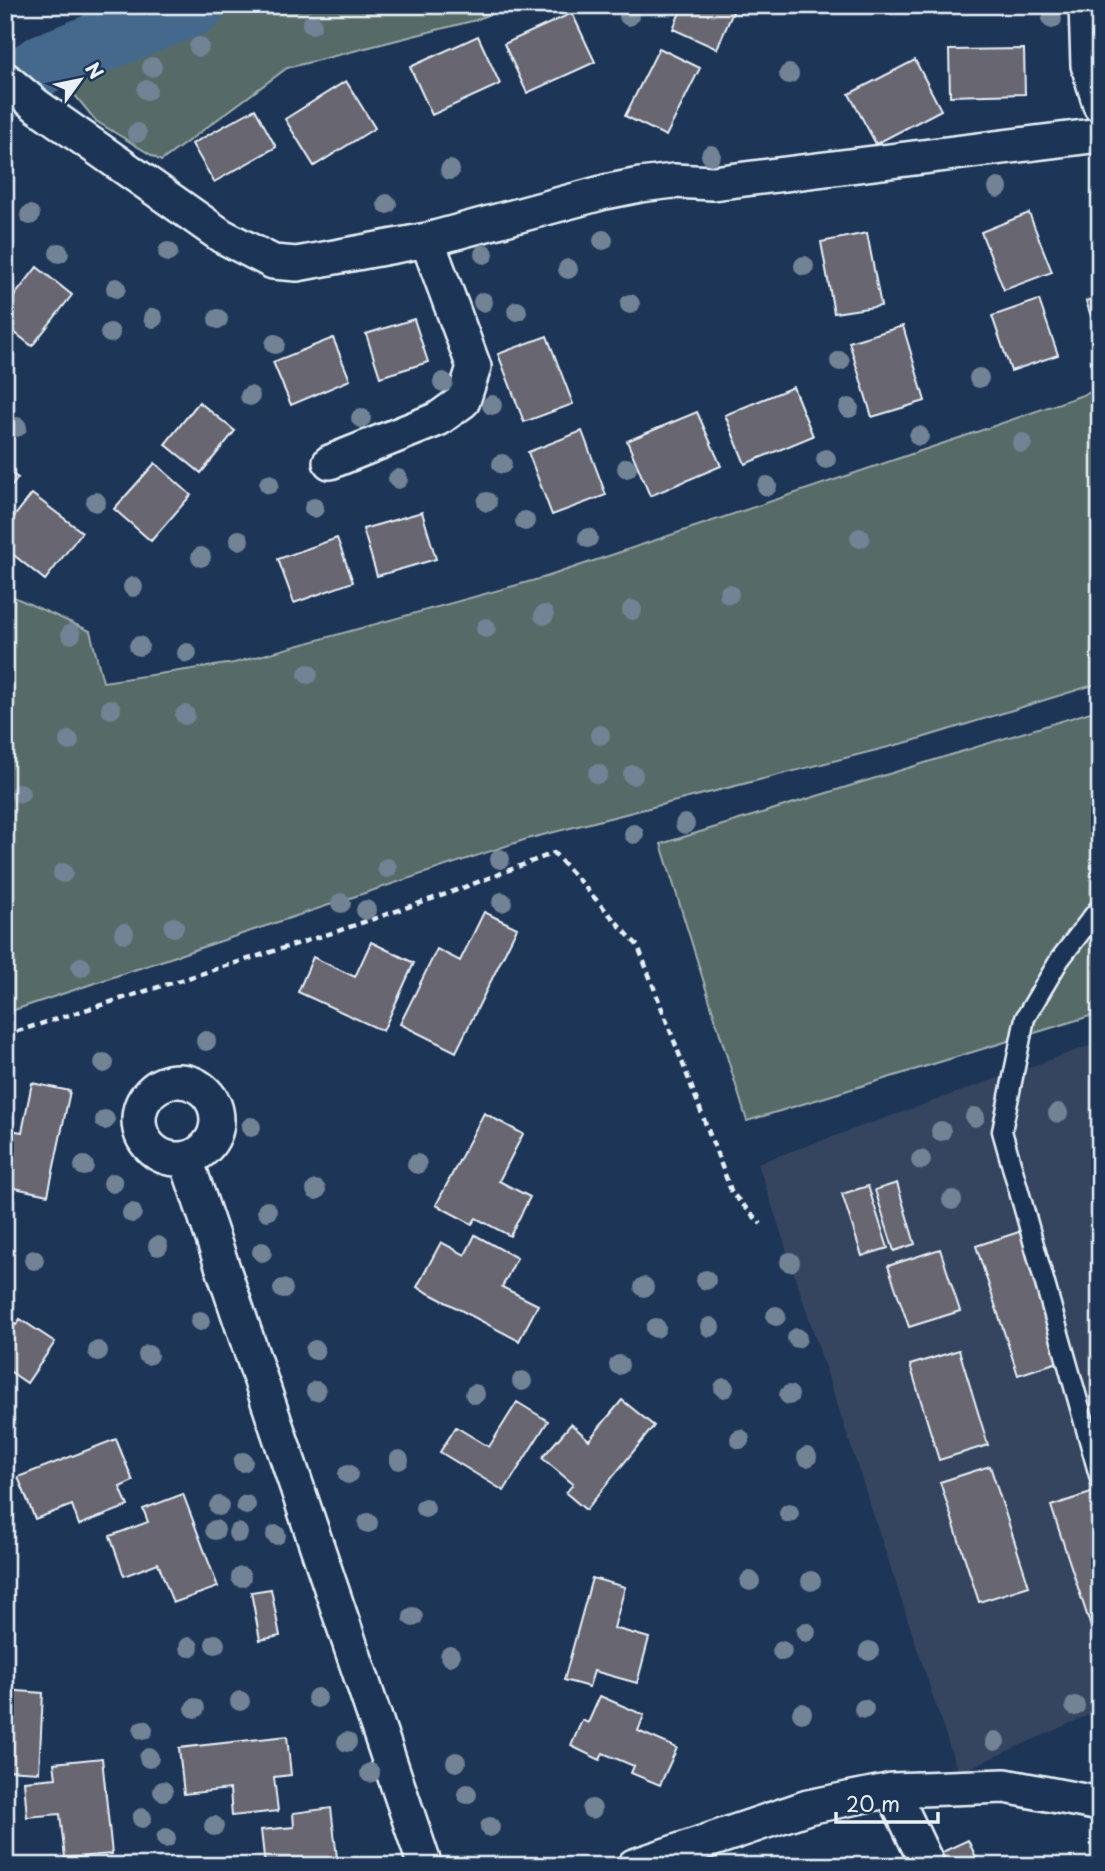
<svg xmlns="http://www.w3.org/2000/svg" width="1105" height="1871" font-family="'Playpen Sans',sans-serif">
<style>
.built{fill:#34445f}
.green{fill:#576b67;stroke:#a0aeb0;stroke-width:2}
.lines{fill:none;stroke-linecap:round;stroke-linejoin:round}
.river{stroke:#45698c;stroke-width:61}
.building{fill:#686671;stroke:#e8f1f8;stroke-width:2}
.lane-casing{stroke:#e8f1f8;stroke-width:23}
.street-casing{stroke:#e8f1f8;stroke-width:38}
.path{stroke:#e8f1f8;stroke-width:4.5;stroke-dasharray:7 5;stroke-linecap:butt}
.lane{stroke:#1d3557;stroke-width:18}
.street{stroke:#1d3557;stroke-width:33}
.tree{fill:#718394}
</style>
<rect width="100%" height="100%" fill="#1d3557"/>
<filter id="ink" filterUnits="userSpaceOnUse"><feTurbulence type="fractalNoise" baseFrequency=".0143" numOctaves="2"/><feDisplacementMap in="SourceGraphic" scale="14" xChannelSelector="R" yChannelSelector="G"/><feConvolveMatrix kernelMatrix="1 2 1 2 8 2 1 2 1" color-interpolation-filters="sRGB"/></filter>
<g filter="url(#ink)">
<!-- built -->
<path class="built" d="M1100 1042V1710L958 1773 758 1163Z"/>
<!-- green -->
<path class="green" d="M107 5H509L476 20 287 68 161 161 96 121 32 43Z
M1100 389V683L912 741 527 839 5 1013V593L90 631 103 682 234 663 546 577 968 435Z
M1100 709V1013L747 1121 661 844Z"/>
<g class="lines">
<!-- river -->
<path class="river" d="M5 88 44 64 195 5"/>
</g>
<!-- building -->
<path class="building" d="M683 5H736L717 49 673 29Z
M572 13 595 62 527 93 504 44Z
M478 36 500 84 432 115 410 67Z
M659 48 700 68 666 136 625 116Z
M1024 49 1025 94 950 96 949 50Z
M915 60 941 110 876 144 849 94Z
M346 81 375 128 314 166 285 119Z
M255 109 276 147 214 182 192 144Z
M1029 213 1052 272 1004 290 981 232Z
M867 233 881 306 834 313 821 242Z
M37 267 72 295 32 346 5 325V308Z
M1100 296V343L1086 301Z
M1039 300 1058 355 1011 371 992 316Z
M414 319 428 362 380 377 366 334Z
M903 326 925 401 872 417 849 342Z
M547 336 573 404 524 422 498 354Z
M333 338 350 380 291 405 273 362Z
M793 387 813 436 745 464 725 415Z
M199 402 235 431 201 473 165 444Z
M697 412 721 466 650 496 627 441Z
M582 431 606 495 552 515 528 452Z
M155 463 191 495 151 541 114 509Z
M5 469 18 478 5 494Z
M32 494 82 532 45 580 5 548V528Z
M422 512 436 559 377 576 363 529Z
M337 538 353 582 294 603 278 559Z
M484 912 517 928 456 1052 400 1024 437 949 460 961Z
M371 942 414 963 383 1031 298 992 313 957 355 977Z
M32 1083 70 1091 48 1195 5 1186V1129L22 1132Z
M484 1113 523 1134 499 1181 530 1197 510 1236 476 1218 472 1224 436 1205Z
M897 1183 915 1244 894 1251 875 1190Z
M868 1186 888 1248 862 1256 842 1194Z
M1025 1230 1067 1359 1018 1375 976 1246Z
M475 1235 517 1258 502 1287 538 1305 519 1341 417 1287 441 1242 465 1255Z
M940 1249 960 1311 909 1327 888 1266Z
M5 1318 16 1325 20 1319 55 1342 27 1383 5 1368Z
M959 1350 988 1445 939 1460 910 1365Z
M622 1400 654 1426 586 1510 566 1493 573 1484 542 1458 571 1424 589 1440Z
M517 1402 548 1421 504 1491 440 1452 456 1427 489 1447Z
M116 1439 133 1481 120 1487 128 1506 79 1525 72 1505 35 1519 18 1477Z
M990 1466 1029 1586 979 1602 940 1482Z
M1100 1490V1624L1091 1627 1051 1506Z
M183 1494 218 1587 173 1603 158 1563 124 1576 110 1536 148 1522 143 1509Z
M592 1578 625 1587 614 1628 649 1638 637 1683 594 1671 589 1687 564 1680Z
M271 1589 280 1636 260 1640 251 1592Z
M5 1690 43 1693 39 1772 5 1770Z
M600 1696 644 1715 638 1731 677 1748 660 1785 631 1773 634 1766 603 1753 600 1760 571 1746 582 1720 588 1723Z
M287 1736 291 1775 274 1777 278 1811 232 1816 230 1789 184 1794 179 1748Z
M102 1758 112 1854 65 1858 60 1814 27 1817 24 1781 56 1778 54 1763Z
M331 1808 338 1866H265L261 1830 294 1827 293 1813Z
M968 1840 980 1866H944L938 1854Z"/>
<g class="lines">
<defs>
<path id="lane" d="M1100 907 1060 959 1025 1018 1002 1131 1100 1479"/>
<path id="street" d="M1086 5 1088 65 1100 105
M5 79 37 106 222 236 273 262 297 264 427 240 605 192 640 185 674 181 713 183 1100 135
M330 462 438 419 463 401 474 367 427 240
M139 1120a39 39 0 1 1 78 0a39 39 0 1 1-78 0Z
M186 1159 425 1866
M892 1790 928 1866
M634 1866 808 1807 892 1790 1005 1786 1100 1804"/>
</defs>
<!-- lane casing -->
<use href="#lane" class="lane-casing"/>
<!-- street casing -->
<use href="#street" class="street-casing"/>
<!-- path -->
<path class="path" d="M5 1035 335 932 449 893 554 853 638 946 732 1193 761 1224"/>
<!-- lane -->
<use href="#lane" class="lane"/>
<!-- street -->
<use href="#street" class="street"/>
</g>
<!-- trees -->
<g class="tree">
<circle cx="629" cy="16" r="10"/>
<circle cx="1052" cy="19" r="10"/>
<circle cx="312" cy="24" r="10"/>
<circle cx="199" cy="47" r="10"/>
<circle cx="152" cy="67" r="10"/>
<circle cx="789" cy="74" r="10"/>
<circle cx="147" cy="90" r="10"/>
<circle cx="137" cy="133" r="10"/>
<circle cx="711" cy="155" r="10"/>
<circle cx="450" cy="170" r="10"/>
<circle cx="998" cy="188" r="10"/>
<circle cx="387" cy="204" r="10"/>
<circle cx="30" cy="215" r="10"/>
<circle cx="603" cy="240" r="10"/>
<circle cx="168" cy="252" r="10"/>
<circle cx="59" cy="253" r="10"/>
<circle cx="484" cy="254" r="10"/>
<circle cx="804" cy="266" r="10"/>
<circle cx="568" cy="269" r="10"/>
<circle cx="116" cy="288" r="10"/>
<circle cx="483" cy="302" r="10"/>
<circle cx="630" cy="304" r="10"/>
<circle cx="517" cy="311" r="10"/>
<circle cx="153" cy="318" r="10"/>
<circle cx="218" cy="319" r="10"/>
<circle cx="110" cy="333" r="10"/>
<circle cx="275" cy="344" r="10"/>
<circle cx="840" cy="361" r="10"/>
<circle cx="979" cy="378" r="10"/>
<circle cx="443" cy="382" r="10"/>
<circle cx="250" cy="396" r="10"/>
<circle cx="492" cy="405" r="10"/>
<circle cx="849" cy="408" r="10"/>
<circle cx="361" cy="418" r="10"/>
<circle cx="17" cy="427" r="10"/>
<circle cx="919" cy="436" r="10"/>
<circle cx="1022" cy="443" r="10"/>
<circle cx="826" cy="459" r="10"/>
<circle cx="502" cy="464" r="10"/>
<circle cx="627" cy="468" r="10"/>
<circle cx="398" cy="479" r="10"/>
<circle cx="269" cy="484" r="10"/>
<circle cx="767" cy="486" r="10"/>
<circle cx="96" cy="502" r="10"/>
<circle cx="487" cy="502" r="10"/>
<circle cx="314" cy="508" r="10"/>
<circle cx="525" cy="521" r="10"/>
<circle cx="588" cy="538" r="10"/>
<circle cx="860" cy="538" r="10"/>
<circle cx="239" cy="540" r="10"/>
<circle cx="201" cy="557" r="10"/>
<circle cx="133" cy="587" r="10"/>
<circle cx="729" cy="594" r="10"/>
<circle cx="632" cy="610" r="10"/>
<circle cx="544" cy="615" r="10"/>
<circle cx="486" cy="628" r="10"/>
<circle cx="71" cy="634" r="10"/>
<circle cx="139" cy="646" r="10"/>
<circle cx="187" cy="653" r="10"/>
<circle cx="308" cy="674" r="10"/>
<circle cx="111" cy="709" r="10"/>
<circle cx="185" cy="715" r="10"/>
<circle cx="600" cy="735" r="10"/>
<circle cx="69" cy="741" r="10"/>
<circle cx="598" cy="774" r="10"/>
<circle cx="633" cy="775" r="10"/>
<circle cx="20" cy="793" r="10"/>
<circle cx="685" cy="824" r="10"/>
<circle cx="634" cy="834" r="10"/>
<circle cx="500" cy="859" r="10"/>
<circle cx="387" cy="868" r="10"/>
<circle cx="63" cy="873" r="10"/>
<circle cx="502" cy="902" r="10"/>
<circle cx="341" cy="903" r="10"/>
<circle cx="366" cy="910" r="10"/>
<circle cx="174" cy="927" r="10"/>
<circle cx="124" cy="933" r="10"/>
<circle cx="81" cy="967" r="10"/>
<circle cx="206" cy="1041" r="10"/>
<circle cx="104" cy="1063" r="10"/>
<circle cx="1058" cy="1113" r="10"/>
<circle cx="975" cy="1117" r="10"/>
<circle cx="105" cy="1120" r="10"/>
<circle cx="251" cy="1127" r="10"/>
<circle cx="941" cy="1131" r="10"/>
<circle cx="921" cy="1160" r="10"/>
<circle cx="417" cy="1164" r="10"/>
<circle cx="84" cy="1166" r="10"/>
<circle cx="113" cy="1183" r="10"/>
<circle cx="316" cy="1190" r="10"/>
<circle cx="952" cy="1200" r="10"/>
<circle cx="267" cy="1211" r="10"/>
<circle cx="132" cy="1213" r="10"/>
<circle cx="158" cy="1246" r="10"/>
<circle cx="262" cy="1252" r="10"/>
<circle cx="34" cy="1260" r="10"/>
<circle cx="790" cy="1262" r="10"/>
<circle cx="706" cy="1280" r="10"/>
<circle cx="644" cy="1287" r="10"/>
<circle cx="283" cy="1289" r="10"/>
<circle cx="776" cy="1316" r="10"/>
<circle cx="200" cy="1321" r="10"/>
<circle cx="710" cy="1327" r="10"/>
<circle cx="656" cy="1328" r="10"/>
<circle cx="797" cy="1338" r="10"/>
<circle cx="315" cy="1350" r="10"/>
<circle cx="98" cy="1351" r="10"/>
<circle cx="148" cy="1355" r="10"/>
<circle cx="619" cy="1365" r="10"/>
<circle cx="522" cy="1381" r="10"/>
<circle cx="724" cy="1388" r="10"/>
<circle cx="316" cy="1391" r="10"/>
<circle cx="475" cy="1394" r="10"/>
<circle cx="789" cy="1395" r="10"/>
<circle cx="740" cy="1439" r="10"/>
<circle cx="807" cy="1457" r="10"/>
<circle cx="399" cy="1460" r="10"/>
<circle cx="243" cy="1462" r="10"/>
<circle cx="348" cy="1474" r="10"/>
<circle cx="246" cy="1505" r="10"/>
<circle cx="219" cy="1506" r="10"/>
<circle cx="425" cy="1508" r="10"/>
<circle cx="789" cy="1513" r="10"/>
<circle cx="368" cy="1523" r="10"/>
<circle cx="215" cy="1530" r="10"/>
<circle cx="238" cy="1533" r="10"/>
<circle cx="276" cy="1535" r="10"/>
<circle cx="241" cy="1577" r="10"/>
<circle cx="750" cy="1581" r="10"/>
<circle cx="811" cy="1581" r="10"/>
<circle cx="413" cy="1617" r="10"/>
<circle cx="806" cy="1632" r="10"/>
<circle cx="215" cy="1644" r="10"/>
<circle cx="189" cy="1647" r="10"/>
<circle cx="782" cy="1651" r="10"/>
<circle cx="869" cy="1651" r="10"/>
<circle cx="450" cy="1656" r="10"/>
<circle cx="317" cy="1698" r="10"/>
<circle cx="240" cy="1701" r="10"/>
<circle cx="1075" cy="1706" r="10"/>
<circle cx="195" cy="1708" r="10"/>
<circle cx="864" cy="1709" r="10"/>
<circle cx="802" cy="1713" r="10"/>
<circle cx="143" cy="1730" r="10"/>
<circle cx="995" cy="1741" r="10"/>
<circle cx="347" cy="1742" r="10"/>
<circle cx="149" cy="1758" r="10"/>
<circle cx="456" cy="1762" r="10"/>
<circle cx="370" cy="1773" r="10"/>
<circle cx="163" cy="1791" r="10"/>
<circle cx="467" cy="1794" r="10"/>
<circle cx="592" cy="1809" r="10"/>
<circle cx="142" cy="1818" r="10"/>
<circle cx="214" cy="1826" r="10"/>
<circle cx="490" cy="1827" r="10"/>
<circle cx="166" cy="1838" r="10"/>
</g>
</g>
<!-- margin -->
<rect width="1105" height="1871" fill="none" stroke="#1d3557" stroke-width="28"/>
<rect x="14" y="14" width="1077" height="1843" fill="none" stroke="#e8f1f8" stroke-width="2.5" filter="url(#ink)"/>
<!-- north arrow -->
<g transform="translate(80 80) rotate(57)" stroke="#1d3557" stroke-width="5" paint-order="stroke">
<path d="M0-5L12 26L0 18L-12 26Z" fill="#e8f1f8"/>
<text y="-10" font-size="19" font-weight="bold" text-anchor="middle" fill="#e8f1f8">N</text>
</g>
<!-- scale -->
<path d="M836 1812v10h102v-10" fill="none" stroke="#e8f1f8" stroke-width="3.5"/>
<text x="846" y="1812" font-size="21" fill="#e8f1f8" stroke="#1d3557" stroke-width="5" paint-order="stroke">20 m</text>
</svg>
